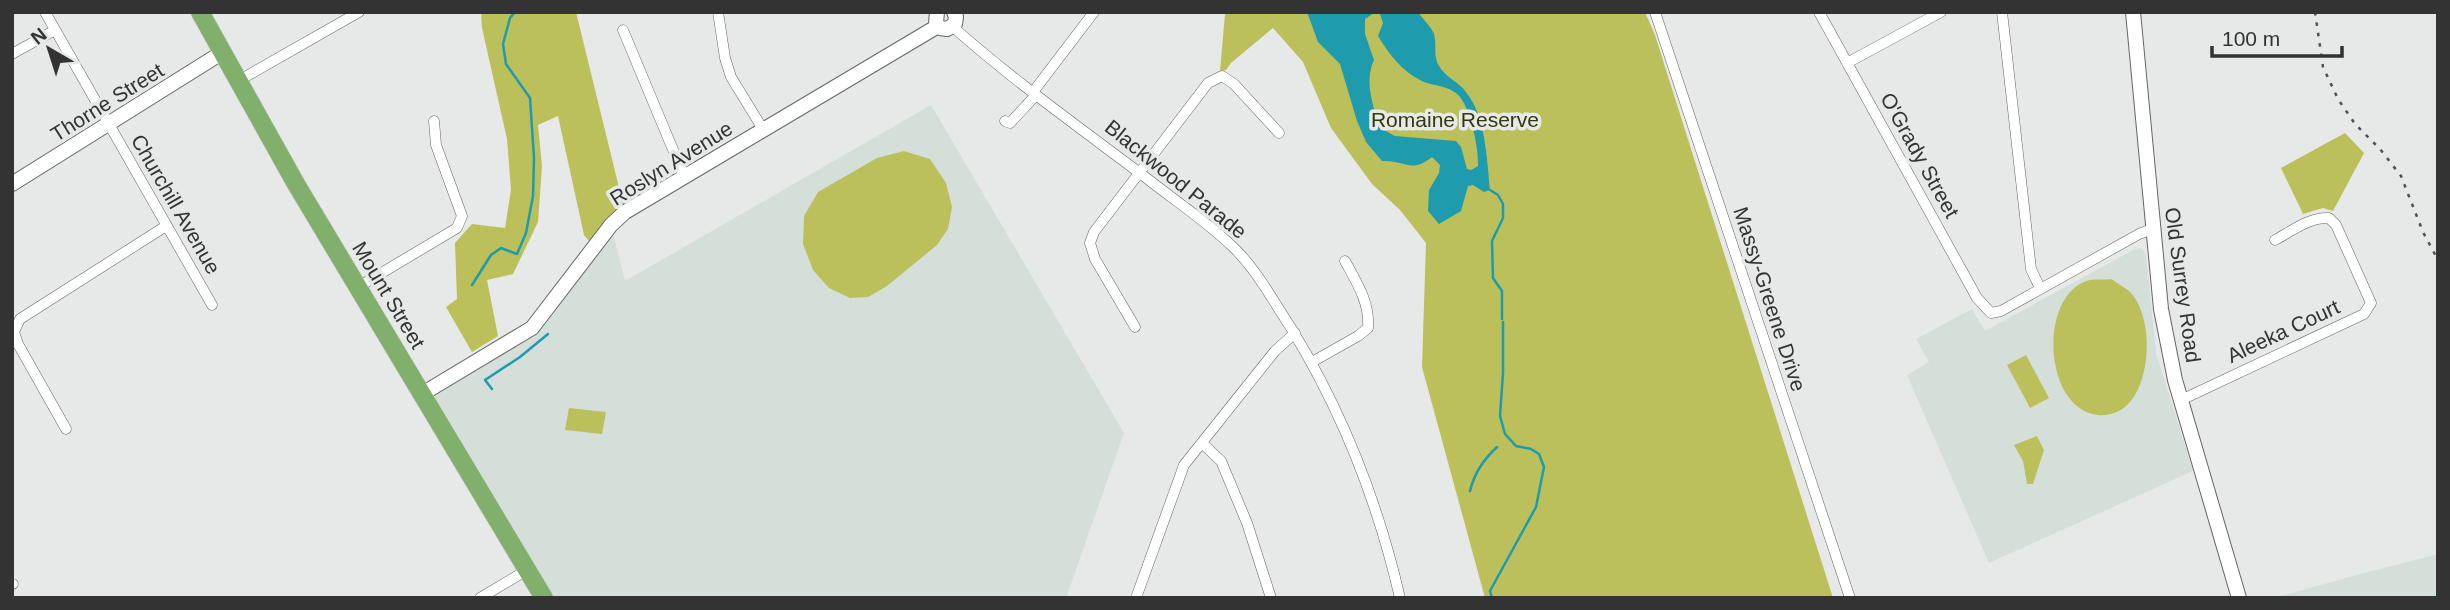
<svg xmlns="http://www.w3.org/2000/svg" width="2450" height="610" font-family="Arial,sans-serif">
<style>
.built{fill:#d5dfda}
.green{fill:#bbc05b}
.water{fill:#1e9bad;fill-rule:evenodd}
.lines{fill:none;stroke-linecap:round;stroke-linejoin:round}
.stream{stroke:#1e9bad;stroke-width:2.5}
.street-casing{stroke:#636564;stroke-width:11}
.secondary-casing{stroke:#636564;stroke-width:16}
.highway-casing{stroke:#c6c6c6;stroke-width:19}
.street{stroke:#fff;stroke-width:10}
.secondary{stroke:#fff;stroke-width:14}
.highway{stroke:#81b06c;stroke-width:18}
.rail{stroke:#505150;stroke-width:2.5;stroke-dasharray:3.5 7;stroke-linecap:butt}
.labels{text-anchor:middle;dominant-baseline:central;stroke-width:7;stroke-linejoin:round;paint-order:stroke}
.street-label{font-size:21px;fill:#323332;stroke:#e6e9e7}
.park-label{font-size:21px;fill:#353709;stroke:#e6e9e7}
</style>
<rect width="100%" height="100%" fill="#e6e9e7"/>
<!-- built -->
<path class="built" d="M931 105 1124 433 1066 598H551L436 402 435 396 438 391 524 340 612 230 625 281Z
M2141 248 2146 254 2156 353 2193 471 1989 563 1907 375 1929 362 1916 339 1972 309 1985 331 2135 249Z
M2438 554V598H2274L2360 574Z"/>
<!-- green -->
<path class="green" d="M481 12H576L625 212 594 247 584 235 558 116 538 125 542 166 538 222 513 274 487 280 498 336 472 352 446 307 457 299 455 243 472 224 505 228 511 190 507 139 482 28Z
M1224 12H1645L1655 35 1833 598H1485L1422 367 1426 243 1400 210 1372 184 1331 128 1303 62 1273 28 1231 63 1226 70 1220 71 1225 14Z
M2345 133 2364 153 2333 211 2323 208 2303 214 2281 168Z
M904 151 930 159 946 183 952 207 948 229 937 245 887 286 868 297 850 298 829 288 813 270 803 244 804 216 818 192 877 158Z
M2111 279C2117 283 2124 287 2129 291 2154 315 2152 382 2127 405 2119 413 2108 416 2098 415 2042 409 2038 292 2090 280 2096 279 2104 280 2111 279Z
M2026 355 2049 398 2030 408 2007 365Z
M569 408 606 412 602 434 565 430Z
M2037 436 2044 450 2033 484H2027L2023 461 2014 445Z"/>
<!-- water -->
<path class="water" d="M1307 12H1418C1423 19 1431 27 1434 34 1437 45 1433 56 1439 66 1445 77 1459 82 1466 92 1486 117 1487 161 1490 190L1484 192 1473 185 1468 186 1461 211 1439 224 1428 211 1429 190 1439 173 1440 165 1432 157C1411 174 1406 160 1382 161L1366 142 1357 121 1340 64 1318 42ZM1374 13 1380 14 1383 23 1378 36C1389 54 1401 70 1420 80 1432 87 1449 84 1460 97 1471 111 1479 149 1478 166L1471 170 1467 169 1461 147 1456 141 1395 136 1380 128C1373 106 1364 81 1374 60L1365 34V19Z"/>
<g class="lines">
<!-- stream -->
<path class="stream" d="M1490 190 1498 195 1503 204V218L1492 241 1493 278 1502 291V319
M472 285 491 255 501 248 517 254 526 233 533 196 534 158 530 98 506 64 503 44 510 18 515 12
M492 389 485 380 520 357 548 334
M1470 491C1474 474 1484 459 1497 447
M1492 598 1490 591 1536 507 1544 467 1539 454 1531 449 1516 446 1505 434 1500 416 1503 373V322"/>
<defs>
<path id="street" d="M45 12 212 305
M718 12 725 58 731 77 764 131
M1655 12 1850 598
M1819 12 1977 298 1991 313 2001 311 2139 234 2152 229
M2002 12 2031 269 2040 288
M953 27C1015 82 1083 130 1149 180 1177 202 1207 222 1232 246 1250 263 1264 285 1277 306 1335 394 1376 494 1400 598
M623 30 684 176
M12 54 55 30
M1847 63 1941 12
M238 81 359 12
M1033 92 1094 12
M1005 121 1010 123 1036 95
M358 287 457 228 462 216 436 145 434 121
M1135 327 1095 259 1090 243 1094 232 1208 83 1222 76 1234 84 1279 133
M1312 362 1358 336 1368 328C1370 303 1357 283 1345 261
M2181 400 2364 314 2371 303 2336 225 2329 218C2309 217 2292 231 2275 240
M66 429 18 344 14 332 20 319 166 226
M1202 443 1221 461 1247 523 1271 598
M12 584H13
M480 598 527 570
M1136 598 1184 465 1275 351 1295 333"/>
<path id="secondary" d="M937 12 936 23 940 28 947 29 955 24 956 17 954 12
M2133 12 2161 309 2175 380 2239 598
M12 184 223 52
M422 394 532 328 611 225 625 212 938 26"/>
<path id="highway" d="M200 12 296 184 544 598"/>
</defs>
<!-- street casing -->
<use href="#street" class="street-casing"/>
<!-- secondary casing -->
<use href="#secondary" class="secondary-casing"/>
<!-- highway casing -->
<use href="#highway" class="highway-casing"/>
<!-- street -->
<use href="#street" class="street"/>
<!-- secondary -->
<use href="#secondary" class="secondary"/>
<!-- highway -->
<use href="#highway" class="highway"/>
<!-- rail -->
<path class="rail" d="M2315 12 2323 67 2338 99 2355 124 2380 149 2401 176 2423 232 2438 260"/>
</g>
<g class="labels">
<!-- street labels -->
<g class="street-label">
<text transform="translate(107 102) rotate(-32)">Thorne Street</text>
<text transform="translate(1920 155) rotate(61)">O'Grady Street</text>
<text transform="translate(671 163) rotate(-32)">Roslyn Avenue</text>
<text transform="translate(1176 179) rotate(39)">Blackwood Parade</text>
<text transform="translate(176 204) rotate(60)">Churchill Avenue</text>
<text transform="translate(2183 285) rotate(82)">Old Surrey Road</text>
<text transform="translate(389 295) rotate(59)">Mount Street</text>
<text transform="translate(1770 299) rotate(72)">Massy-Greene Drive</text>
<text transform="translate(2283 331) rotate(-25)">Aleeka Court</text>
</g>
<!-- park labels -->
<g class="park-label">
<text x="1455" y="119">Romaine Reserve</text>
</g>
</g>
<!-- border -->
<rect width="2450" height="610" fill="none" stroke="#323332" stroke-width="28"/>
<!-- north arrow -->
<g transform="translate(49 49) rotate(321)" stroke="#e6e9e7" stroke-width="5" paint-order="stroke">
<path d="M0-5L12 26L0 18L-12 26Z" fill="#323332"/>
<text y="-10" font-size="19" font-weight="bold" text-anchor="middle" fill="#323332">N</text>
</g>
<!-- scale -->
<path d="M2212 46v10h130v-10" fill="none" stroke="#323332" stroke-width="3.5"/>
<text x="2222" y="46" font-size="21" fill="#323332" stroke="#e6e9e7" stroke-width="5" paint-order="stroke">100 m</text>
</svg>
